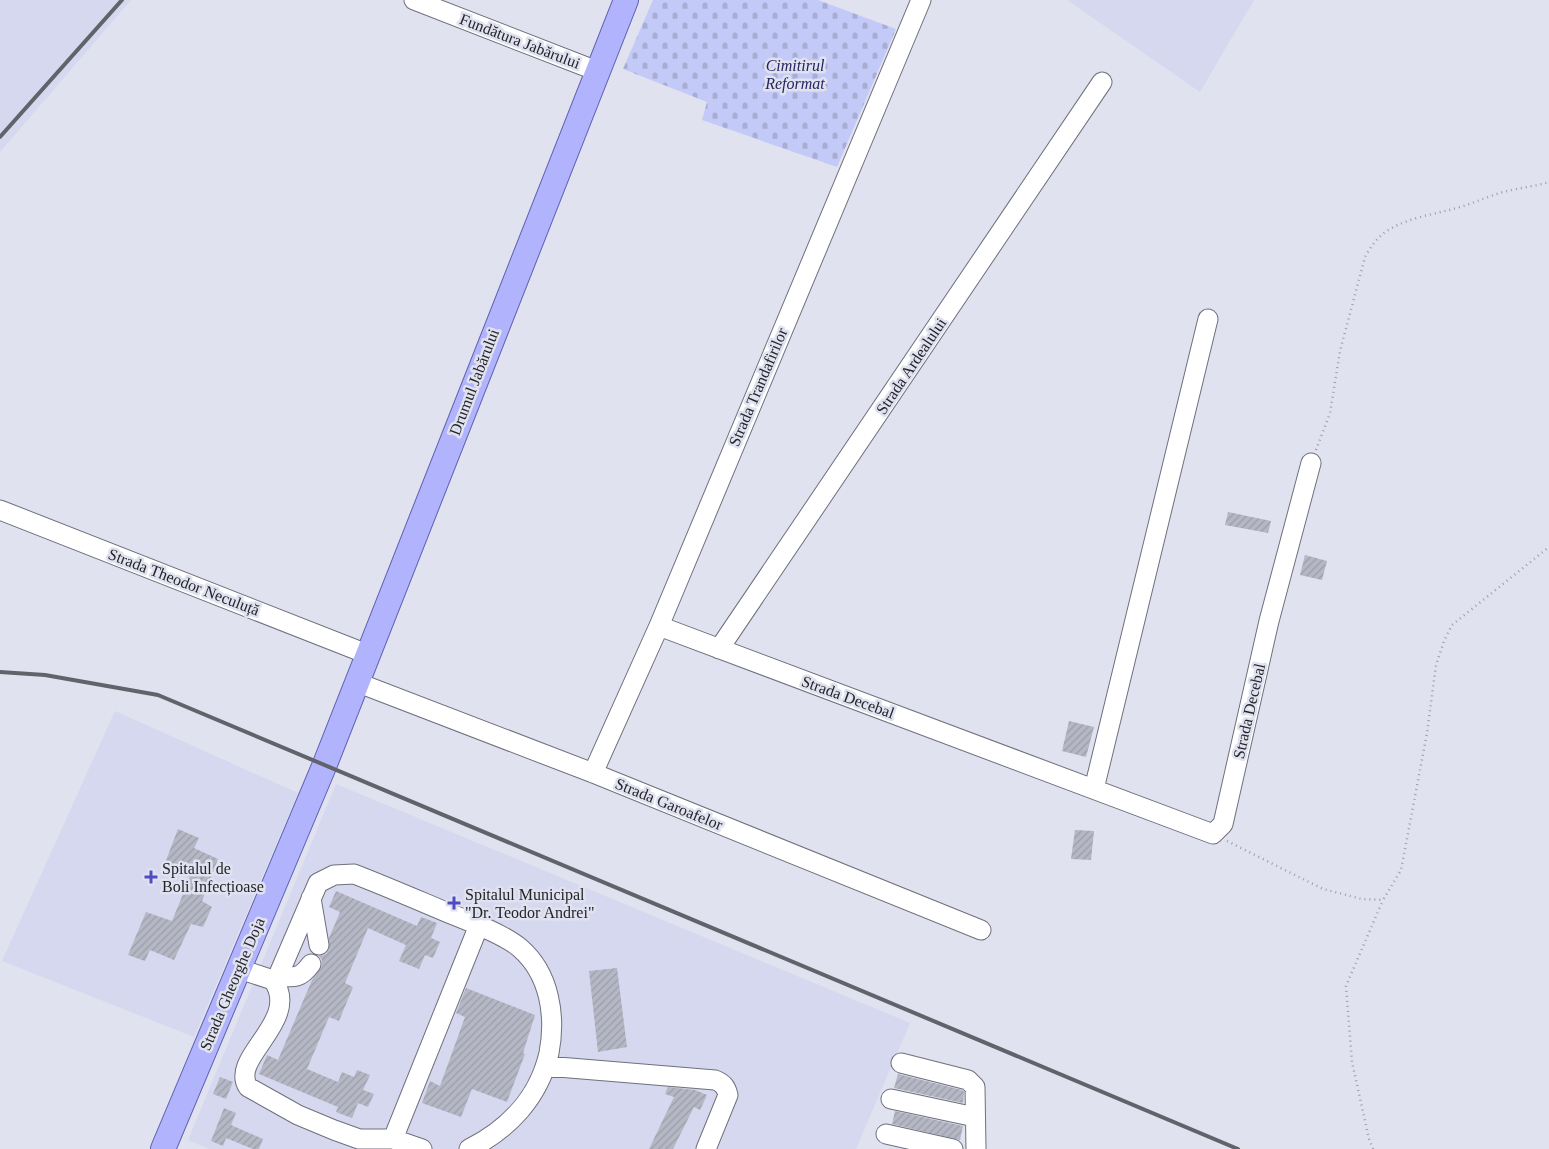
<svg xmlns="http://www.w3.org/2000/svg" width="1549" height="1149" font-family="Georgia,serif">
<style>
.built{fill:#d5d8ee}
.cemetery{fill:url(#cemetery-stones)}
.building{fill:url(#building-hatch)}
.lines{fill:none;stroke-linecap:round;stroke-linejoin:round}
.minor-casing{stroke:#6e707d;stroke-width:21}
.major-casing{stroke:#5e60b1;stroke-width:26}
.path{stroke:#9c9ea9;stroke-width:2.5;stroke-dasharray:1 4;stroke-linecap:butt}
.minor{stroke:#fff;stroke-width:19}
.major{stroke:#b1b3fc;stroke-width:24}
.rail{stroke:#62626b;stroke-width:4}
.poi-dot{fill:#4f4cc2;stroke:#e0e2f0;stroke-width:2}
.labels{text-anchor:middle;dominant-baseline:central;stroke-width:5;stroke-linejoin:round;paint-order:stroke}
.street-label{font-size:16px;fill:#24242a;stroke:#e0e2f0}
.park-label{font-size:16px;font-style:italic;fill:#252460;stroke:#e0e2f0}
.poi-label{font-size:16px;fill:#24242a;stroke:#e0e2f0;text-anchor:start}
</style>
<defs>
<pattern id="cemetery-stones" width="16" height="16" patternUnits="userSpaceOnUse" patternTransform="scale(1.25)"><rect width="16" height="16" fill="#c4caf7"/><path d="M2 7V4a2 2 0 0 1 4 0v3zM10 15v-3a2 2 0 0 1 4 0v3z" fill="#a8add4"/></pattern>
<pattern id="building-hatch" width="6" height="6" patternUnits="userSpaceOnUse" patternTransform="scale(1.25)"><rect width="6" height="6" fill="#b5b7c5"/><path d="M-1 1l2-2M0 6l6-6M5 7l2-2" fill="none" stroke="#9c9da9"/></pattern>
</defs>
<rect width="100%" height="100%" fill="#e0e2f0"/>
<!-- built -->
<path class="built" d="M0 0H131L0 152Z
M1067 0H1254L1200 92Z
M115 711 298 793 194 1037 2 961Z
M336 784 910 1023 856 1149H209L188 1140Z"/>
<!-- cemetery -->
<path class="cemetery" d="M653 0H818L896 29 837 167 702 120 707 102 623 69Z"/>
<!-- building -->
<path class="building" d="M1228 512 1271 521 1268 533 1225 525Z
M1305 555 1327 561 1322 580 1300 575Z
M1069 721 1094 727 1086 757 1062 751Z
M178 829 199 838 194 848 218 859 202 901 212 907 203 927 191 924 174 960 150 950 145 961 128 955 146 912 172 921 190 877 163 868Z
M1075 830 1094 831 1091 860 1071 859Z
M336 891 417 926 421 917 437 923 431 938 440 942 433 958 425 955 419 969 399 961 406 945 368 928 345 983 353 987 339 1021 329 1017 307 1069 338 1082 342 1072 354 1077 357 1070 370 1075 363 1090 374 1094 368 1107 358 1103 352 1118 336 1112 338 1107 259 1074 267 1055 278 1060 312 980 322 966V960L319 956 326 954 329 949V938L340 912 329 907Z
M617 968 627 1047 598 1052 589 971Z
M466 988 535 1015 523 1053 525 1054 507 1102 472 1089 461 1117 422 1103 430 1081 440 1086 465 1017 456 1013Z
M898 1074 962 1090 964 1092 963 1103 894 1088Z
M220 1077 233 1082 226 1099 213 1094Z
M668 1087 695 1090 707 1095 700 1110 694 1107 673 1149H649L674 1097 665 1094Z
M224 1108 236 1113 231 1125 263 1139 259 1149H253L226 1138 223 1146 211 1141Z
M895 1111 963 1126 960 1140 892 1124Z"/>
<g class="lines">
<defs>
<path id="minor" d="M414 0 597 71
M0 510 367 654
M659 626 1213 834 1223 824 1269 621 1311 463
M719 649 1102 82
M356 682 593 773 981 930
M593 773 659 626 921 0
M1094 789 1208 319
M311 898 319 945
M239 969 273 980C302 1021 229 1057 248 1087L298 1115 334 1130 359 1139H393L422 1149
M278 976C295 978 301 978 311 964
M273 980 278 976 318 883 334 875 354 874C385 886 415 899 446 912 466 920 504 934 520 948 550 974 556 1016 549 1053 539 1097 509 1129 469 1149
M901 1063 968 1080 975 1087 976 1149
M546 1066 715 1080C723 1083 726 1087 728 1095L706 1149
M891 1099 975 1117
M886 1134 953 1149
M393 1139 479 925"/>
<path id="major" d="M163 1149 325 764 626 0"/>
</defs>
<!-- minor casing -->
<use href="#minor" class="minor-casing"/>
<!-- major casing -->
<use href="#major" class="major-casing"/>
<!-- path -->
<path class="path" d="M1316 450 1330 413 1340 351 1365 257C1370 248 1376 239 1384 233 1403 219 1430 215 1453 209 1469 205 1484 198 1500 193 1516 188 1533 187 1549 182
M1227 841 1323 889 1362 899 1383 900 1401 870 1427 733 1436 665 1444 641 1452 625 1549 547
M1373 1149 1369 1139 1352 1062 1346 986 1383 900"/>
<!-- minor -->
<use href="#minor" class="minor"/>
<!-- major -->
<use href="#major" class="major"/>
<!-- rail -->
<path class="rail" d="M0 137 122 0
M0 672 45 675 158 695 1238 1149"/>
</g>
<!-- markers -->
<g class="poi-dot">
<path d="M148.5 869.5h5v5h5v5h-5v5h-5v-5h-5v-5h5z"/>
<path d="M451.5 895.5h5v5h5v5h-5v5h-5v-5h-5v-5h5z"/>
</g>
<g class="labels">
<!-- street labels -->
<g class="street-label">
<text transform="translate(520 41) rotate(21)">Fundătura Jabărului</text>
<text transform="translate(911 366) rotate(-56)">Strada Ardealului</text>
<text transform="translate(474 382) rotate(-69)">Drumul Jabărului</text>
<text transform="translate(758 387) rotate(-67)">Strada Trandafirilor</text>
<text transform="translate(184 582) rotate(21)">Strada Theodor Neculuță</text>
<text transform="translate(848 697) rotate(20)">Strada Decebal</text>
<text transform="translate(1249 711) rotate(-77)">Strada Decebal</text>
<text transform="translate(669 804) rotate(22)">Strada Garoafelor</text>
<text transform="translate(232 984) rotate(-67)">Strada Gheorghe Doja</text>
</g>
<!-- park labels -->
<g class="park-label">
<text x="795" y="65">Cimitirul<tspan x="795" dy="18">Reformat</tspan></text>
</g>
<!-- poi labels -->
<g class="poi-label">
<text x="162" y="868">Spitalul de<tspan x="162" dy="18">Boli Infecțioase</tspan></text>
<text x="465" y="894">Spitalul Municipal<tspan x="465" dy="18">"Dr. Teodor Andrei"</tspan></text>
</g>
</g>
</svg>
